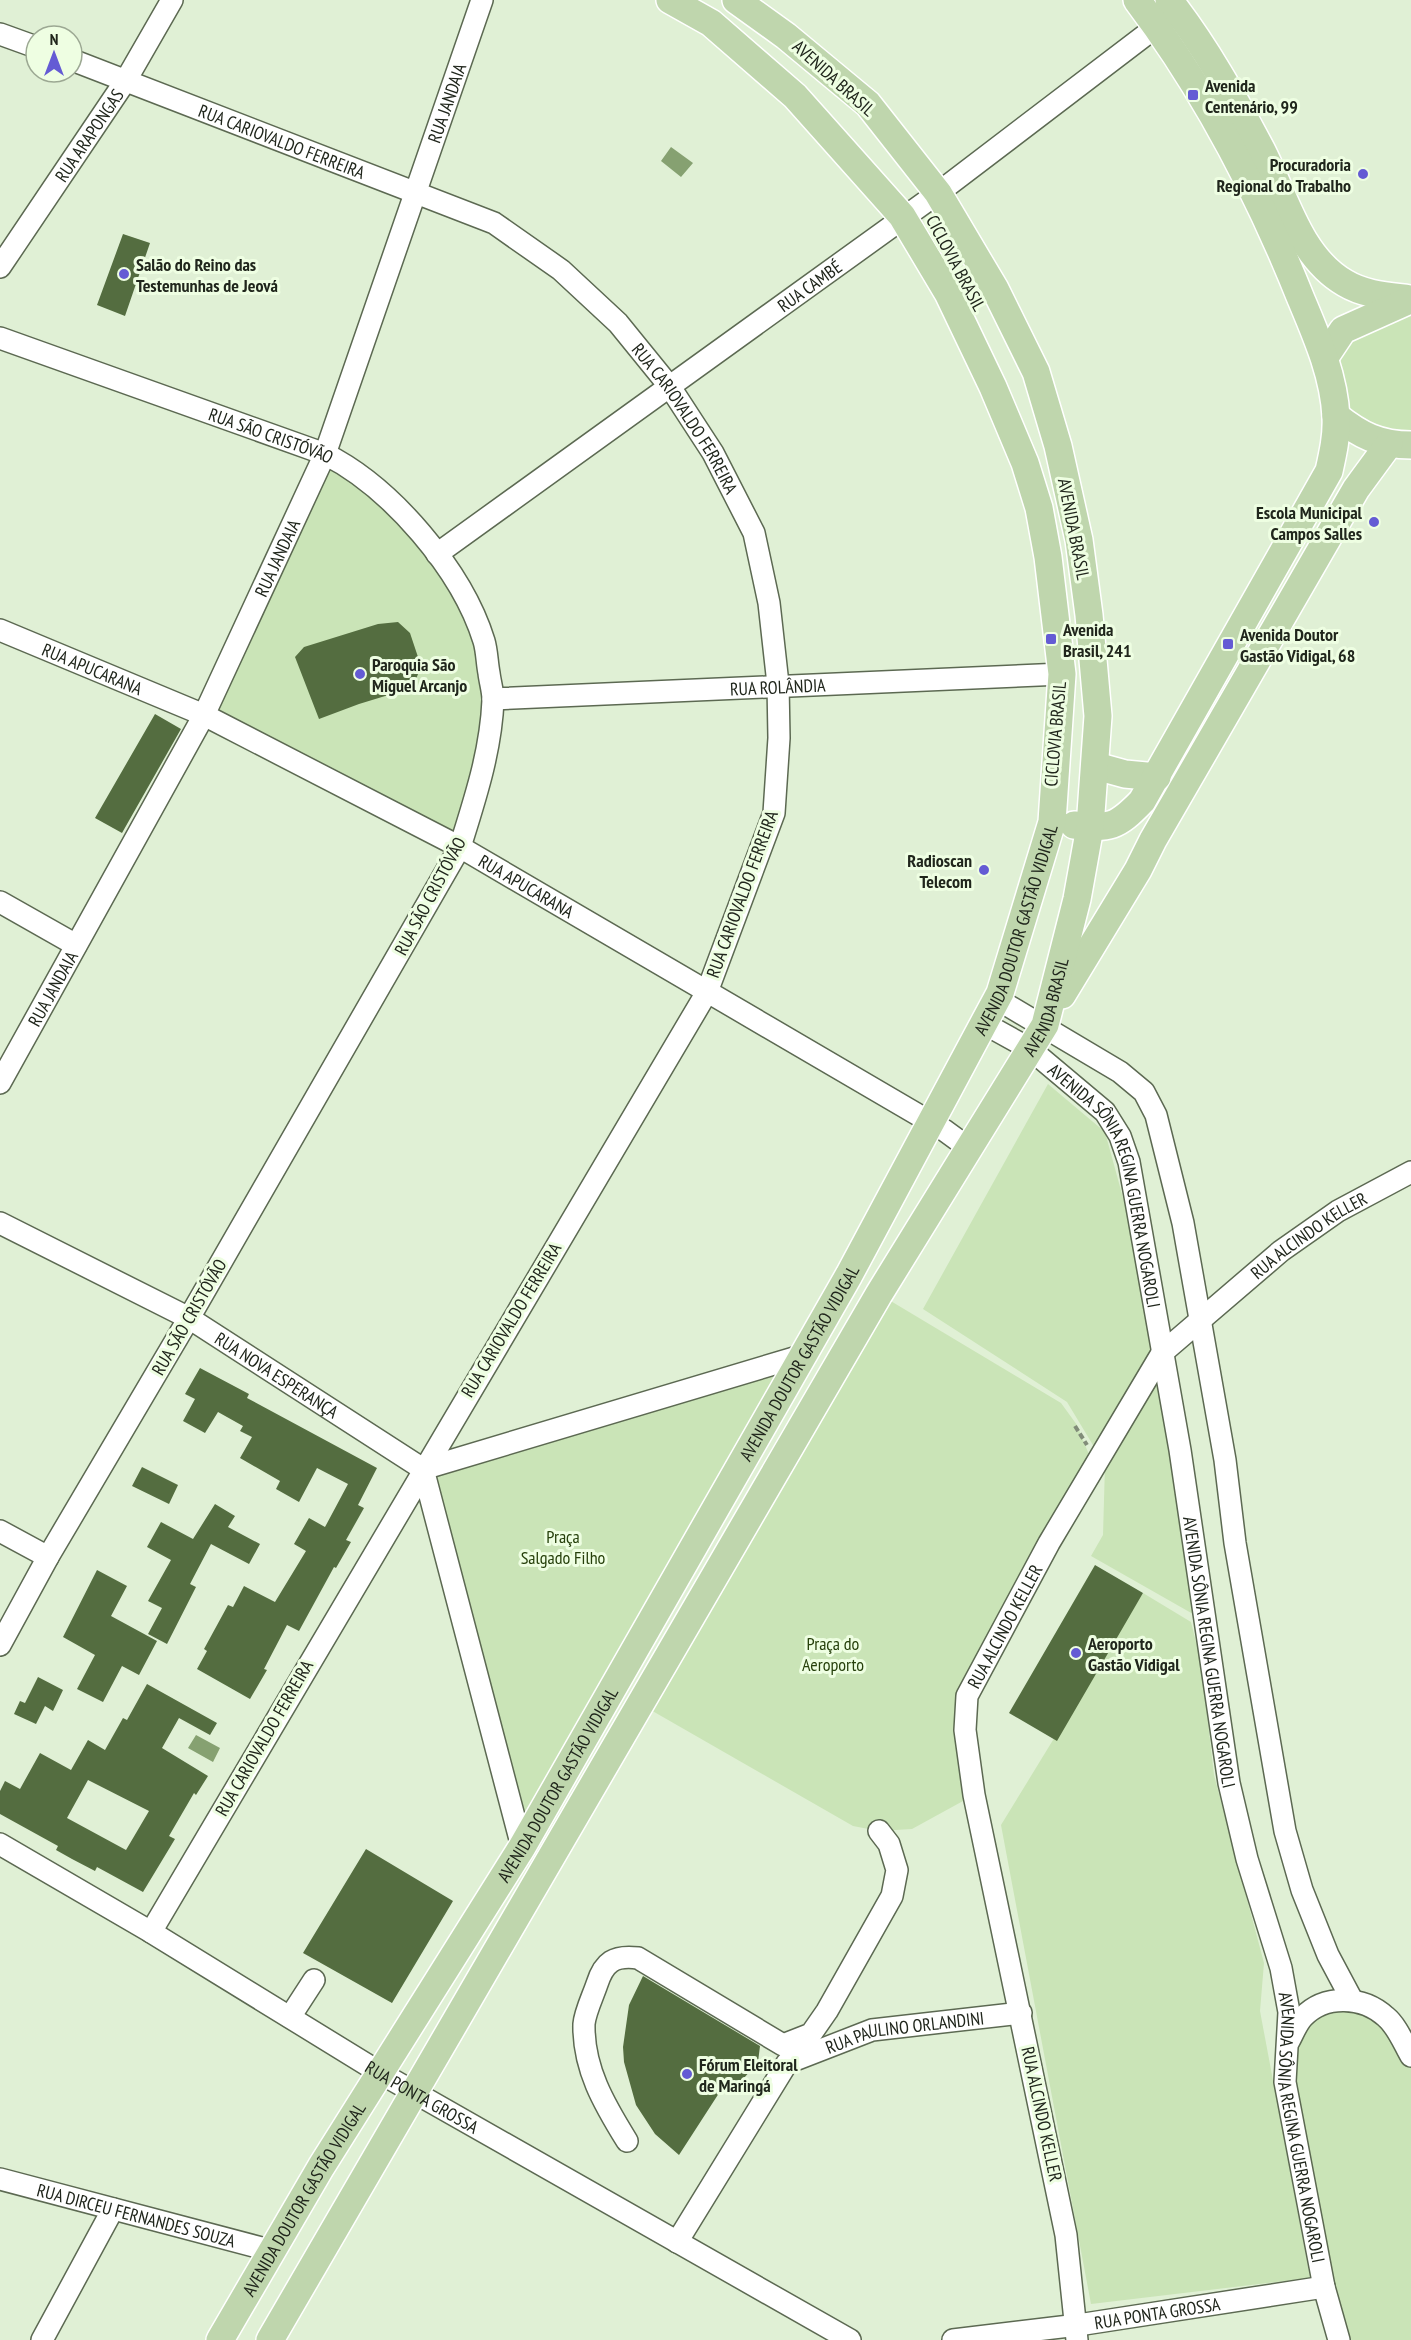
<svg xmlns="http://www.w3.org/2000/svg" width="1411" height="2340" font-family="'PT Sans Narrow',sans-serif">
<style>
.green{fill:#cae4b7}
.water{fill:#86a171}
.building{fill:#546d40;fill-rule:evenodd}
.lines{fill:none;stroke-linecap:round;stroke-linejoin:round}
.minor-casing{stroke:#5c6952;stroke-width:24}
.major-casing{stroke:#fff;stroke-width:30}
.path{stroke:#818c79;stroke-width:4;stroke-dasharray:6 3;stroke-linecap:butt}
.minor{stroke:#fff;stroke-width:21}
.major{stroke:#bfd6ad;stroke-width:27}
.poi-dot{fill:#645bd4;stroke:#eefee2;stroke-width:2}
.labels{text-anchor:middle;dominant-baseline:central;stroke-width:6;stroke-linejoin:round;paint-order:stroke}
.street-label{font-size:18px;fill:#20261c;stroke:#eefee2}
.poi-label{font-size:18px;font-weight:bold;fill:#20261c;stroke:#eefee2;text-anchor:start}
.park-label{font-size:18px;fill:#26400b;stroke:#eefee2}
</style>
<rect width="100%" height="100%" fill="#e0f0d5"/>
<!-- green -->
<path class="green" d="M1411 300V445L1336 416 1334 340Z
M325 454 350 467 460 588 493 699 461 845 204 715Z
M1048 1084 1105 1132 1131 1227 1162 1401 1193 1614 1091 1556 1103 1535 1105 1465 1067 1402 923 1309Z
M879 1294 1061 1403 1077 1425 1094 1467 967 1696 974 1795 912 1829 879 1831 853 1826 642 1705Z
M804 1355 522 1847 423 1469Z
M1143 1593 1191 1622 1201 1662 1214 1775 1264 1963 1260 2011 1310 2278 1091 2304 1001 1825Z
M1333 2006 1371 2011 1411 2065V2340H1345L1289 2081 1291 2046 1304 2021Z"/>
<!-- water -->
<path class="water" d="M671 147 693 163 681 177 661 161Z
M196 1735 220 1748 213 1762 188 1748Z"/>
<!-- building -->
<path class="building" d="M123 234 150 243 125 316 97 305Z
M398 622 410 633 421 666 415 682 395 693 359 704 319 719 295 657 304 647 378 624Z
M155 714 181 729 122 833 95 818Z
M200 1368 249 1394 247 1398 377 1468 358 1505 364 1508 346 1540 351 1542 336 1568 334 1567 299 1631 287 1625 264 1669 267 1670 250 1699 197 1669 207 1651 204 1649 228 1605 233 1607 244 1586 275 1602 306 1551 294 1544 309 1518 325 1527 348 1484 317 1468 299 1502 276 1489 280 1481 240 1458 252 1437 240 1431 243 1426 218 1412 205 1433 183 1421 195 1399 185 1394Z
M142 1467 178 1485 169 1504 132 1486Z
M215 1504 235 1516 228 1527 260 1544 249 1564 211 1544 190 1584 196 1587 167 1644 148 1634 162 1608 148 1601 171 1560 147 1547 161 1522 193 1539Z
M1095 1565 1143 1593 1057 1741 1009 1713Z
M97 1570 127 1586 111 1616 157 1641 139 1675 122 1666 103 1702 77 1689 95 1655 63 1637Z
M38 1677 63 1690 53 1711 45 1706 36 1724 14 1714 20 1701 25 1703Z
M147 1684 217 1723 210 1735 179 1718 162 1748 208 1776 196 1795 194 1793 169 1836 175 1839 143 1892 97 1867 95 1871 72 1859 56 1850 58 1846 0 1814V1791L5 1781 20 1789 40 1753 71 1770 88 1740 105 1750 123 1718 127 1720ZM88 1780 149 1811 126 1850 67 1818Z
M366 1849 453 1901 392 2003 303 1953Z
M643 1976 760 2046 758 2062 737 2086 721 2090 679 2155 655 2134 636 2105 624 2062 623 2047 629 2005Z"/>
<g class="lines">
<defs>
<g id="minor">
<path d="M0 34 36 47"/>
<path id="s1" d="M72 60 494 223 561 270 618 323 670 387 713 453 754 533 769 603 778 684 779 738 774 813 707 992 151 1932"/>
<path id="s2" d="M0 267 126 80 172 0"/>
<path id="s3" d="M0 338 325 454C391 487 462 570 484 641 487 651 487 663 489 673 490 682 493 691 493 700 491 751 475 799 460 847L189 1318 48 1557 0 1645"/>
<path id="s4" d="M437 554 938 193 1169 17"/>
<path id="s5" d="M0 630 204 715 460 847 944 1130 970 1149"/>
<path id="s6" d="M493 699 1062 674"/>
<path d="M0 902 76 945"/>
<path d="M997 999 1120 1072 1144 1092 1156 1115 1183 1223 1225 1460 1235 1543 1285 1831 1302 1890 1328 1955 1352 2000"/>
<path id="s7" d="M985 1024 1030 1049 1105 1112 1120 1136 1129 1162 1180 1450 1229 1783 1247 1859 1281 1968 1289 2012 1285 2082 1324 2287 1339 2340"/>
<path id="s8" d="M0 1083 204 715 325 454 482 0"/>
<path id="s9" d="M0 1223 189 1318 423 1469"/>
<path d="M423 1469 804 1355"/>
<path d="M423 1469 522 1847"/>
<path d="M0 1531 48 1557"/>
<path id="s10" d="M0 1844 151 1932 382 2074 850 2340"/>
<path d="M290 2017 314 1980"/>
<path d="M1289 2041C1293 2034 1297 2023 1303 2017 1325 1994 1363 1996 1386 2017 1397 2026 1404 2044 1411 2056"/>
<path d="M627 2141C604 2104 583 2068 584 2024 585 2012 593 1996 597 1984 604 1962 614 1955 638 1958L783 2045 811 2034 827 2011 892 1896 897 1870 889 1844 879 1831"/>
<path id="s11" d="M0 2179 273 2251"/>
<path id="s12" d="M677 2242 787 2063 872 2030 1021 2013"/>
<path d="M42 2340 113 2209"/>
<path id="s13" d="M953 2340 1078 2325 1324 2287"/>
<path id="s14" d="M1077 2340 1066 2235 974 1795 965 1730 967 1696 1049 1543 1162 1353 1281 1251 1338 1211 1411 1172"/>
</g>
<g id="major">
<path d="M1169 0C1205 46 1234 98 1261 149 1284 193 1298 256 1345 283 1365 295 1388 296 1411 299"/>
<path d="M1325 357 1343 330 1410 300"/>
<path d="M1336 416C1360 435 1379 445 1411 445"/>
<path d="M1096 766 1125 774 1157 777"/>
<path d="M1074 825C1110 829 1117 827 1142 801L1329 471C1333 453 1337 435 1336 417 1334 376 1317 337 1301 299 1259 194 1205 90 1137 0"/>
<path d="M1062 995 1138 870 1153 840 1356 489 1389 444"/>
<path id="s15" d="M220 2340 321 2167 522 1847 849 1275 1000 993 1052 822 1062 674 1048 557 1039 508 1025 463 993 387 948 293 902 216 795 96 711 23 670 0"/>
<path id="s16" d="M270 2340 879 1294 1045 1025 1077 899 1090 827 1098 716 1089 615 1079 540 1058 446 1036 372 995 289 938 193 868 104 786 36 736 0"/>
</g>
</defs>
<!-- minor casing -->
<use href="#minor" class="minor-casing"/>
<!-- major casing -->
<use href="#major" class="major-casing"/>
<!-- path -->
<path class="path" d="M1075 1426 1087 1445"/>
<!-- minor -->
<use href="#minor" class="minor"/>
<!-- major -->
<use href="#major" class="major"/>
</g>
<!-- markers -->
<g class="poi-dot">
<rect x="1187" y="89" width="12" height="12" rx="3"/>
<circle cx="1363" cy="174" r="6"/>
<circle cx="124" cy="274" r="6"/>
<circle cx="1374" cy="522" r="6"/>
<rect x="1045" y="633" width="12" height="12" rx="3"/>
<rect x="1222" y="638" width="12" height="12" rx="3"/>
<circle cx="360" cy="674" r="6"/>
<circle cx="984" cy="870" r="6"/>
<circle cx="1076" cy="1653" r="6"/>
<circle cx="687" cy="2074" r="6"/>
</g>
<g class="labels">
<!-- street labels -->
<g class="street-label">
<text transform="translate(834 78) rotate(42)">AVENIDA BRASIL</text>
<text stroke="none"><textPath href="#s8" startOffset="1080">RUA JANDAIA</textPath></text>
<text stroke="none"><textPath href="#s2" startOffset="159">RUA ARAPONGAS</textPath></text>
<text stroke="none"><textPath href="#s1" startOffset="225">RUA CARIOVALDO FERREIRA</textPath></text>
<text transform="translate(956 263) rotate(62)">CICLOVIA BRASIL</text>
<text stroke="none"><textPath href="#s4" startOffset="459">RUA CAMBÉ</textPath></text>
<text stroke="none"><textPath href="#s1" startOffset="729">RUA CARIOVALDO FERREIRA</textPath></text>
<text stroke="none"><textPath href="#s3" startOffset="288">RUA SÃO CRISTÓVÃO</textPath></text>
<text transform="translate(1074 529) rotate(79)">AVENIDA BRASIL</text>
<text stroke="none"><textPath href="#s8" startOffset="594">RUA JANDAIA</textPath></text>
<text stroke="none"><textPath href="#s5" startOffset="100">RUA APUCARANA</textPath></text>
<text stroke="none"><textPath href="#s6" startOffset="285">RUA ROLÂNDIA</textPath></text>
<text transform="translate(1055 734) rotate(-85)">CICLOVIA BRASIL</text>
<text stroke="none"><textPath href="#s5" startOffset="586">RUA APUCARANA</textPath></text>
<text transform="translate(742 894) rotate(-70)">RUA CARIOVALDO FERREIRA</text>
<text transform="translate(430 896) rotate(-62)">RUA SÃO CRISTÓVÃO</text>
<text stroke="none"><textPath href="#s15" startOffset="1622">AVENIDA DOUTOR GASTÃO VIDIGAL</textPath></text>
<text stroke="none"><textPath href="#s8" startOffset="108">RUA JANDAIA</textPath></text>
<text stroke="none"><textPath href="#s16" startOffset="1544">AVENIDA BRASIL</textPath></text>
<text stroke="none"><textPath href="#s7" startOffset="216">AVENIDA SÔNIA REGINA GUERRA NOGAROLI</textPath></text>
<text stroke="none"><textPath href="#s14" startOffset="1238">RUA ALCINDO KELLER</textPath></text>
<text transform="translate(189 1317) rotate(-60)">RUA SÃO CRISTÓVÃO</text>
<text transform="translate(511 1320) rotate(-59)">RUA CARIOVALDO FERREIRA</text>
<text stroke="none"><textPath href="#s15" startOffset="1136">AVENIDA DOUTOR GASTÃO VIDIGAL</textPath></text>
<text stroke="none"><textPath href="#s9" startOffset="316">RUA NOVA ESPERANÇA</textPath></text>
<text stroke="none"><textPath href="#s14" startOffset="734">RUA ALCINDO KELLER</textPath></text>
<text stroke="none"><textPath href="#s7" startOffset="702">AVENIDA SÔNIA REGINA GUERRA NOGAROLI</textPath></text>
<text transform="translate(264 1738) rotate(-60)">RUA CARIOVALDO FERREIRA</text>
<text stroke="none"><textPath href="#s15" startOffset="650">AVENIDA DOUTOR GASTÃO VIDIGAL</textPath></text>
<text stroke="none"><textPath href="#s12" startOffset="333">RUA PAULINO ORLANDINI</textPath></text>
<text stroke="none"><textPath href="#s10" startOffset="492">RUA PONTA GROSSA</textPath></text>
<text transform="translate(1042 2114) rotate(78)">RUA ALCINDO KELLER</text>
<text stroke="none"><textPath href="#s7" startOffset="1188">AVENIDA SÔNIA REGINA GUERRA NOGAROLI</textPath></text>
<text stroke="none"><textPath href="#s15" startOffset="164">AVENIDA DOUTOR GASTÃO VIDIGAL</textPath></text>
<text stroke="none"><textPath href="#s11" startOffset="141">RUA DIRCEU FERNANDES SOUZA</textPath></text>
<text stroke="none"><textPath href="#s13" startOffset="206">RUA PONTA GROSSA</textPath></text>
</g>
<!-- poi labels -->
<g class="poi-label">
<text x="1205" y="85">Avenida<tspan x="1205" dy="21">Centenário, 99</tspan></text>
<text x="1351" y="164" text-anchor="end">Procuradoria<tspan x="1351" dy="21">Regional do Trabalho</tspan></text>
<text x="136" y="264">Salão do Reino das<tspan x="136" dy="21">Testemunhas de Jeová</tspan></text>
<text x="1362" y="512" text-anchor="end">Escola Municipal<tspan x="1362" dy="21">Campos Salles</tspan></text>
<text x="1063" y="629">Avenida<tspan x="1063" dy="21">Brasil, 241</tspan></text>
<text x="1240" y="634">Avenida Doutor<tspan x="1240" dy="21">Gastão Vidigal, 68</tspan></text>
<text x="372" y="664">Paroquia São<tspan x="372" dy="21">Miguel Arcanjo</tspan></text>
<text x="972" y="860" text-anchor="end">Radioscan<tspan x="972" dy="21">Telecom</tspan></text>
<text x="1088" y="1643">Aeroporto<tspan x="1088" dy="21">Gastão Vidigal</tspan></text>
<text x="699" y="2064">Fórum Eleitoral<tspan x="699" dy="21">de Maringá</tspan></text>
</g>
<!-- park labels -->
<g class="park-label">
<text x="563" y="1536">Praça<tspan x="563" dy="21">Salgado Filho</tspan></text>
<text x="833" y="1643">Praça do<tspan x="833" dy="21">Aeroporto</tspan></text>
</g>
</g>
<!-- north arrow -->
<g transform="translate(54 54)"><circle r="28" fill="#eefee2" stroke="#9ca893" stroke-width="1.5"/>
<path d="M0-4.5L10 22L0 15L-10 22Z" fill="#645bd4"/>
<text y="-9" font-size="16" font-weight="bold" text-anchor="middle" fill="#20261c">N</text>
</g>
</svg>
